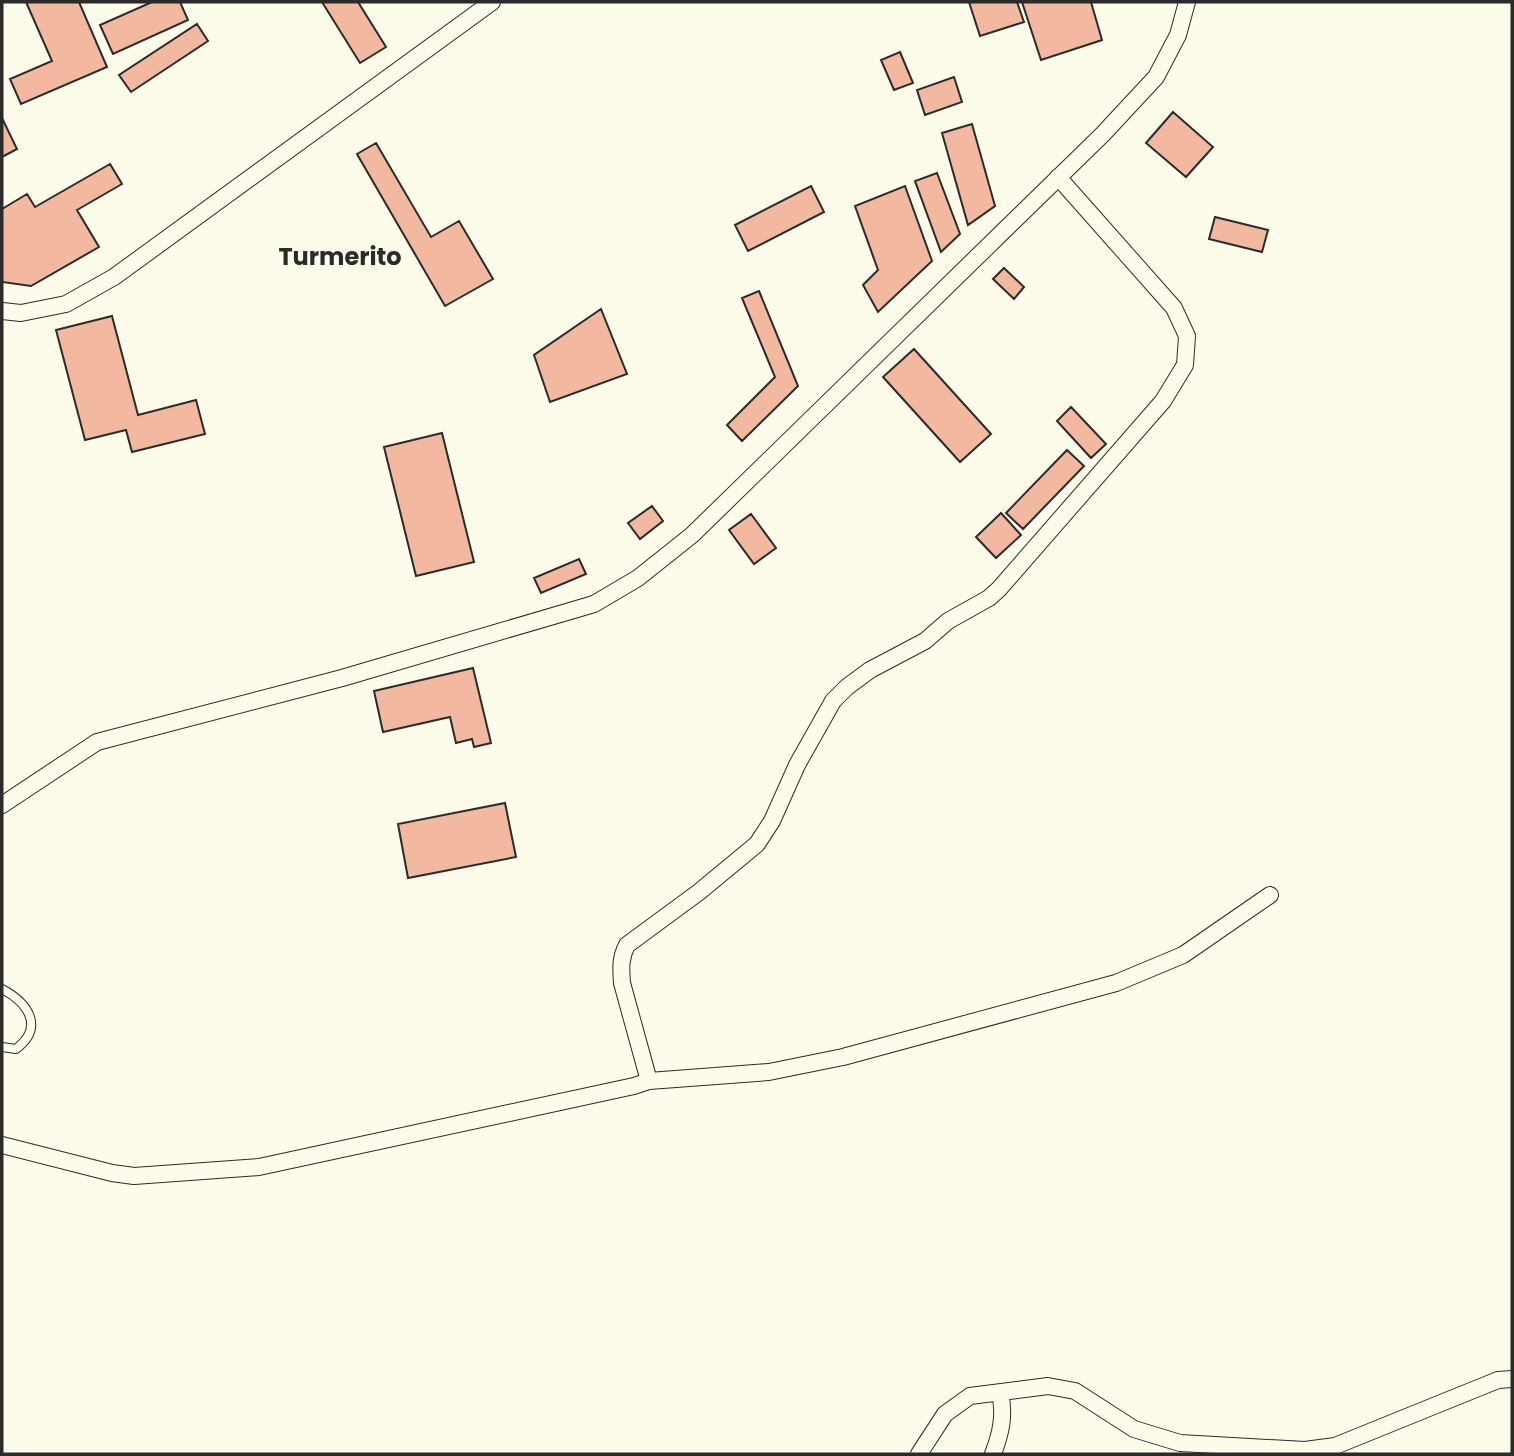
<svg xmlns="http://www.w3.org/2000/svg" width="1514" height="1456" font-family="Poppins,sans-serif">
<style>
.building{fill:#f2b8a0;stroke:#2b2b2b;stroke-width:2}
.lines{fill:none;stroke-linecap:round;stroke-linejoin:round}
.service-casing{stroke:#2b2b2b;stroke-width:10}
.minor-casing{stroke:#2b2b2b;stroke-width:18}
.service{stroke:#fdfbea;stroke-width:8}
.minor{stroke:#fdfbea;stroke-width:16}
.labels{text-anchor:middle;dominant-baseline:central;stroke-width:5;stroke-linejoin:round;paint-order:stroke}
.quarter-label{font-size:24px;font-weight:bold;fill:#2b2b2b;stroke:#fdfbea}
</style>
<rect width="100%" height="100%" fill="#fdfbea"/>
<!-- building -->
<path class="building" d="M26 2H79L107 67 21 104 10 79 52 61Z
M152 2H180L188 20 113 54 100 25Z
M322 2H358L386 47 360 63Z
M969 2H1017L1024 22 980 36Z
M1022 2H1091L1102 40 1041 60Z
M197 24 208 41 131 92 119 75Z
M900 52 913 83 894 90 881 60Z
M954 77 962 102 925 115 917 90Z
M1173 112 1213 147 1186 177 1146 143Z
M2 118 17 149 2 157Z
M972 124 995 206 968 225 942 133Z
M376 143 431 237 459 221 493 279 445 306 357 154Z
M110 164 122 184 77 210 99 247 31 286 2 282V209L27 194 35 207Z
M937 173 960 234 941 252 915 181Z
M811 186 824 212 748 251 735 225Z
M905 186 932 261 878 312 863 285 878 270 855 206Z
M1215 217 1268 230 1262 252 1209 239Z
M1004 268 1024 287 1014 299 993 279Z
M759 291 798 386 742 441 727 425 775 377 742 298Z
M601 309 627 374 550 402 534 355Z
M112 316 138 415 196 400 205 434 132 452 126 430 85 440 56 330Z
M914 349 991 434 960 462 883 377Z
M1071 407 1106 444 1091 458 1057 421Z
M442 433 474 562 416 576 384 447Z
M1067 450 1084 466 1023 529 1006 513Z
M652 506 663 521 640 539 628 523Z
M1001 513 1021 535 996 558 976 537Z
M751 514 776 548 754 564 729 530Z
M579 559 586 574 541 593 534 578Z
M473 668 491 743 474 747 472 739 456 743 450 717 383 732 374 691Z
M505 803 516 857 408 878 398 824Z"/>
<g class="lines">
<defs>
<path id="service" d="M2 989C28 1003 45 1027 16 1049L2 1047"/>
<path id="minor" d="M2 311 21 313 66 304 114 277 492 2
M2 805 97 742 342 678 594 604 638 578 692 535 1103 134 1156 77 1178 35 1187 2
M649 1081 769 1072 843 1057 1116 983 1183 955 1270 895
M2 1145 112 1173 134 1176 259 1167 634 1086 649 1081 622 983C621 969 620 958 627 945L699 892 757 844 772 821 797 765 833 701 847 687 870 670 925 641 948 621 989 598 999 589 1163 401 1185 365 1187 336 1174 308 1058 177
M919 1454 945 1414 970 1396 1048 1386 1075 1391 1134 1429 1180 1443 1305 1450 1335 1446 1498 1380 1512 1379
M993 1454C1001 1433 1005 1415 1000 1393"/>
</defs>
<!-- service casing -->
<use href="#service" class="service-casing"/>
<!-- minor casing -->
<use href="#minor" class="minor-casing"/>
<!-- service -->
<use href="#service" class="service"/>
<!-- minor -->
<use href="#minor" class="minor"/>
</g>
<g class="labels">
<!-- quarter labels -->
<g class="quarter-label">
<text x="340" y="256">Turmerito</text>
</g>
</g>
<!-- border -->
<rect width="1514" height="1456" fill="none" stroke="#2b2b2b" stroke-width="7"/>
</svg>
